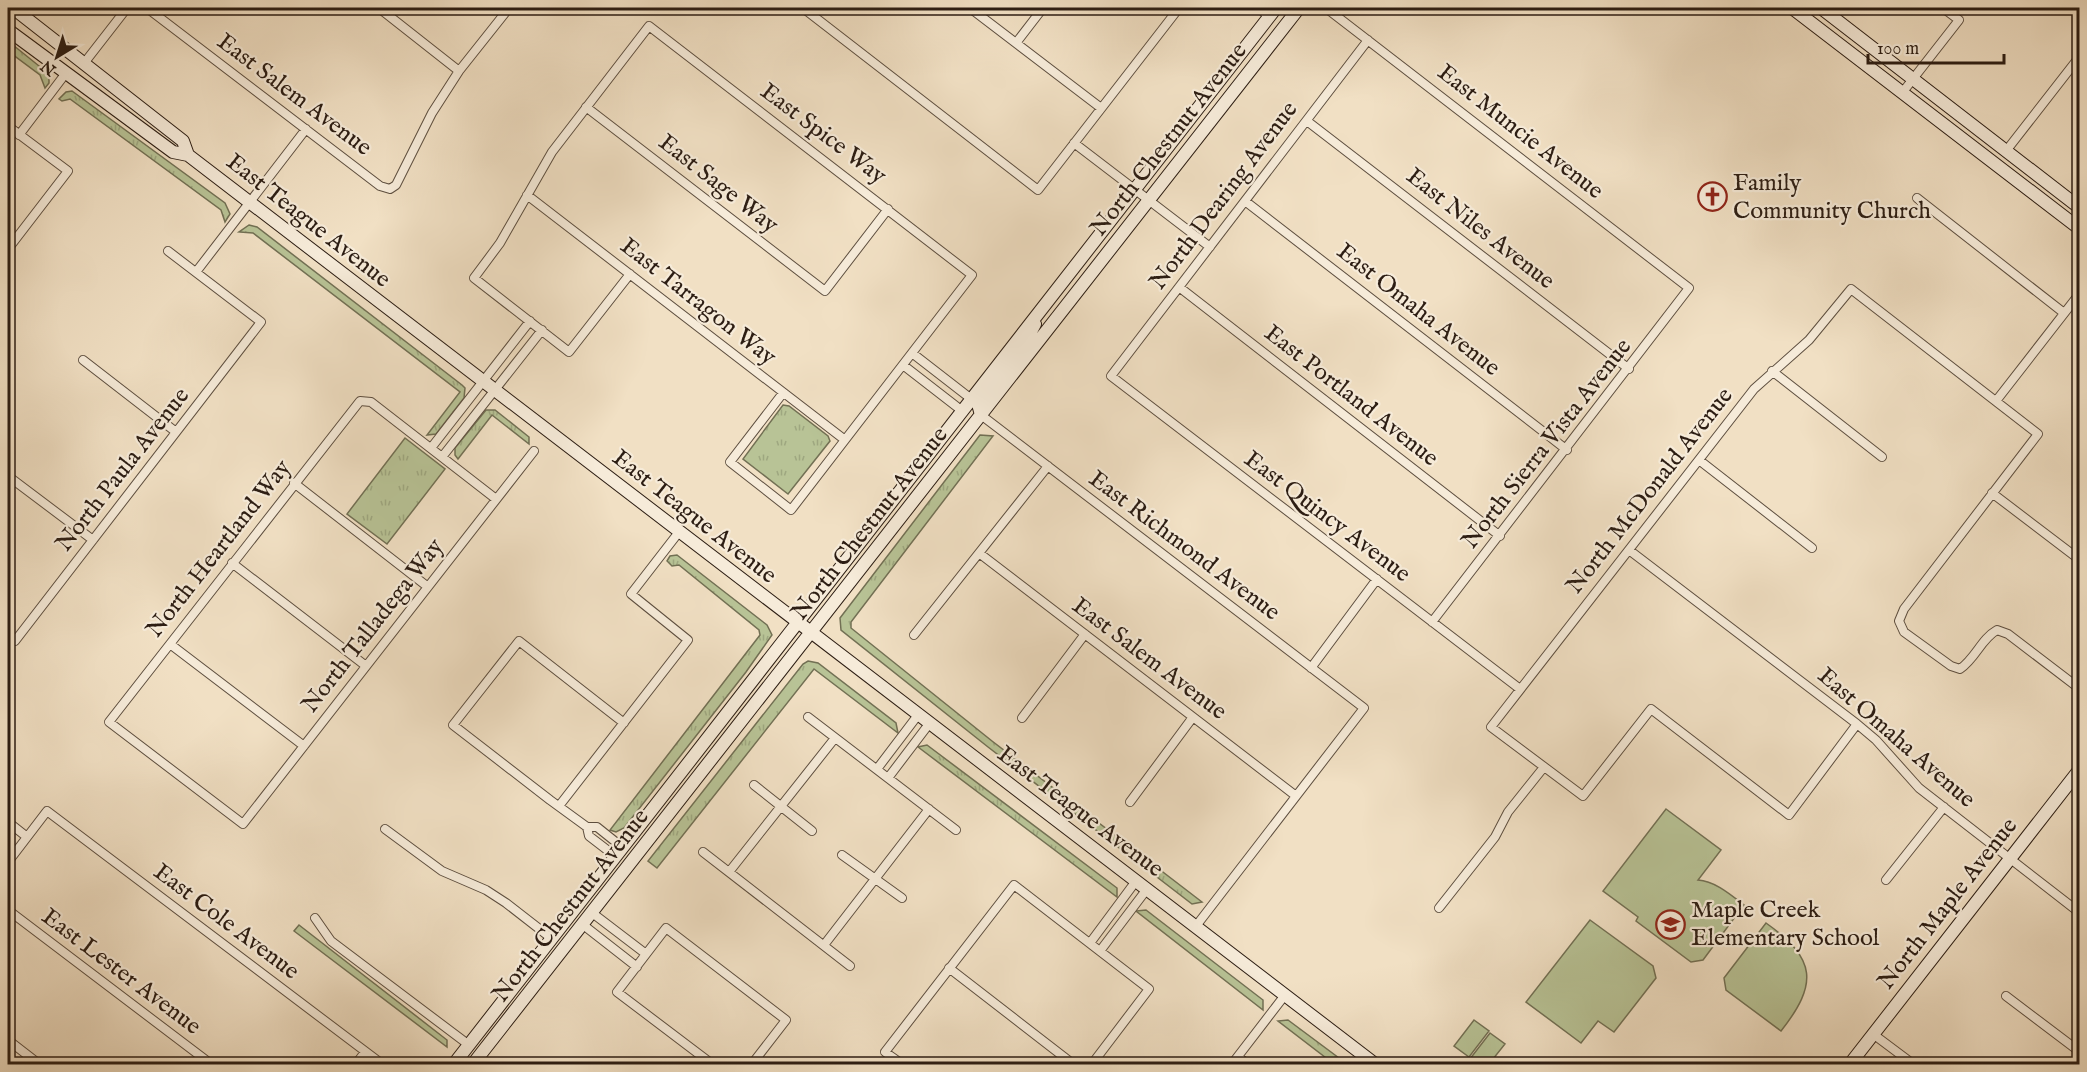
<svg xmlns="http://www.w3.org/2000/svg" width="2087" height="1072" font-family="'IM FELL English',serif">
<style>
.grass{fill:url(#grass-tufts);stroke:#727054;stroke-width:1.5}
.pitch{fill:#b8c396;stroke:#727054;stroke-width:1.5}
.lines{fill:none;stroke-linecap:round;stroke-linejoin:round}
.street-casing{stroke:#5d4e3f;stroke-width:10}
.secondary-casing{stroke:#2c1d13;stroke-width:14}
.street{stroke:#f6ebd9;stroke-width:8}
.secondary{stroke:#f6ebd9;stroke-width:12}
.labels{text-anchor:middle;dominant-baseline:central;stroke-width:4.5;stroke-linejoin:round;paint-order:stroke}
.street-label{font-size:24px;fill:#2c1d13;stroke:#f6ebd9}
.poi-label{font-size:24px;fill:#2c1d13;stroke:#f6ebd9;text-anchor:start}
</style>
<defs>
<pattern id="grass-tufts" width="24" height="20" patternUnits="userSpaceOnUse" patternTransform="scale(1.5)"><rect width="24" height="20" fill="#b8c396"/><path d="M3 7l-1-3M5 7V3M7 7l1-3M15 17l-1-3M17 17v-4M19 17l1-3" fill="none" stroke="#9ea780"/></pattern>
</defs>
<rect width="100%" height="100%" fill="#f1e0c4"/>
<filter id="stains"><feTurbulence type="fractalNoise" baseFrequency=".00333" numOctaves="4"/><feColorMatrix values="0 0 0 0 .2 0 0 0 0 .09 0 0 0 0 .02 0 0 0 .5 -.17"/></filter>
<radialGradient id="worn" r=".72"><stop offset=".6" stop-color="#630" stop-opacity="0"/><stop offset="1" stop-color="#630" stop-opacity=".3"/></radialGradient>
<!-- grass -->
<path class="grass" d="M8 41 49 74V83L45 88 40 75 8 51Z
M72 91 225 203 230 214 225 222 221 210 70 99 62 101 59 99 66 92Z
M249 225 257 227 462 385 465 388 464 398 436 434 427 435 460 392 253 233 239 232Z
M783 405 789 406 828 436 830 441 788 494 743 459Z
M486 410H495L529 437V444L492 415 458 459 455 455V448Z
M980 435 993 436 851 622V628L992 741 1202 902 1192 904 988 747 841 630 840 618Z
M405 438 445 469 387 544 347 514Z
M677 555 767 625 772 635 746 672 624 828 616 832 610 830 760 635 759 630 679 565 672 566 667 561 670 556Z
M808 661 818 663 896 723 898 733 814 669 657 868 648 861 803 664Z
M927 745 1117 888V897L918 747Z
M1146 910 1263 1000V1010L1136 911Z
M299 925 447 1040V1047L294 931Z
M1288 1020 1347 1064H1334L1278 1021Z"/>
<!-- pitch -->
<path class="pitch" d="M1666 809 1721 850 1698 880C1715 881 1731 895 1744 905L1703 960 1691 962 1636 921 1638 917 1603 891Z
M1590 920 1653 966 1656 978 1614 1032 1598 1021 1581 1043 1526 1002Z
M1766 923C1817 959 1818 984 1781 1031L1726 990 1724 978Z
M1474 1020 1489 1031 1469 1057 1454 1046Z
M1490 1033 1505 1044 1489 1064H1466Z"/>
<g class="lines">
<defs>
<path id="street" d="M147 8 380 186 390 189 396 185 432 113 459 71 509 8
M379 8 459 71
M803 8 1038 190 1179 8
M970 8 1101 108
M1258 8 1269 16
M1326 8 1689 288 1432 622
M1368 40 1111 376 1520 689
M1016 43 1043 8
M85 62 127 8
M1902 93 1959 20 1943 8
M586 107 825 291 888 209
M1307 121 1629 369
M8 126 68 171 8 249
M19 135 66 73
M1074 143 1210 247
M2006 151 2080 56
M527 195 845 440
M1917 198 2064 313
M1245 201 1567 450
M196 272 306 129
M630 274 569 352 474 278 500 243 552 152 649 26 972 275 791 510 730 462 783 393
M1179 287 1500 536
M912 353 970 398
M83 360 176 432
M903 365 961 410
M1772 371 1882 457
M1996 401 2080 293
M981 415 1364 708 1196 926
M431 448 530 321
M442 457 542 330
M1699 460 1812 548
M8 476 93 540
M294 483 428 587
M1992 493 2080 560
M496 499 371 402 360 401 109 722 243 824 534 451
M1629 550 1857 724 1876 740 1919 788 2080 913
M979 553 1296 796
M232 563 366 666
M914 635 1048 466
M8 636 15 641 261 322 168 251
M170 644 304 746
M1311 668 1377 579
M808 717 956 830
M1022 718 1085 634
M1857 724 1789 815 1651 709 1583 796 1491 727 1754 389 1809 340 1851 289 2038 434 1904 609 1899 621 1904 632 1951 666 1960 669C1976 658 1981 639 1997 630L2008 634 2080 689
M877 769 918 715
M888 778 929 724
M754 785 812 831
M1130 802 1193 717
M559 806 688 640 631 594 679 532
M8 822 27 837
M587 827 589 836 615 856
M385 829 442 871 486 890 506 903 551 938
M622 847 597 827H587L550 800 453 725 519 641 624 723
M703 852 850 966
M842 855 902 898
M8 862 47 811 382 1064
M729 872 835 738
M1886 880 1944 807
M1439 908 1495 837 1508 812 1544 767
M8 910 211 1064
M591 912 646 954
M315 918 331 941 469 1045
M582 924 637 967
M1090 943 1136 881
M824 945 929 809
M1100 951 1147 889
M949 968 1073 1064
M2006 996 2080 1052
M1873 1034 1913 1064
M8 1040 39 1064
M1238 1057 1248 1064
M356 1064 365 1052
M712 1064 617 992 666 928 786 1020 752 1064
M902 1064 885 1052 1014 885 1149 989 1092 1064
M1232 1064 1285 995"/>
<path id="secondary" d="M13 8 183 141 188 155
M1792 8 2080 229
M1821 8 2080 208
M8 30 173 152 188 155 1375 1064
M981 415 978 404 1023 347 1035 324
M454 1064 1276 8
M473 1064 1299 8
M1850 1064 2080 769"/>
</defs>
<!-- street casing -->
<use href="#street" class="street-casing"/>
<!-- secondary casing -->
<use href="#secondary" class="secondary-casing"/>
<!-- street -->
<use href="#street" class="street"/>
<!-- secondary -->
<use href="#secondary" class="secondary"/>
</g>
<!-- icons -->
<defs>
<symbol id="church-ring" viewBox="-11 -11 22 22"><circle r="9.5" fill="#f6ebd9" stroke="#8f2418" stroke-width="1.5"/><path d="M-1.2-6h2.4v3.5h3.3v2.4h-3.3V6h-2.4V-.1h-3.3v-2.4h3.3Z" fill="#8f2418"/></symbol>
<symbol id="school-ring" viewBox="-11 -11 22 22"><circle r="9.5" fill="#f6ebd9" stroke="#8f2418" stroke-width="1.5"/><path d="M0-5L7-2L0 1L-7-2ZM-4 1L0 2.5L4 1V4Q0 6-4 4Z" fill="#8f2418"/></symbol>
</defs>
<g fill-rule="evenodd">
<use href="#church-ring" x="1696" y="180" width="33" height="33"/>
<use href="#school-ring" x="1654" y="908" width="33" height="33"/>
</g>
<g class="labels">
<!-- street labels -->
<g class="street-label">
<text transform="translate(294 95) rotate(37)">East Salem Avenue</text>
<text transform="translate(1520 132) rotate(38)">East Muncie Avenue</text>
<text transform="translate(823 134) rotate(37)">East Spice Way</text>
<text transform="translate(1169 140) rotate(-52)">North Chestnut Avenue</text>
<text transform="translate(718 184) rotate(38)">East Sage Way</text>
<text transform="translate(1224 196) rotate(-53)">North Dearing Avenue</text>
<text transform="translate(308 221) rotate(38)">East Teague Avenue</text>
<text transform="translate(1480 229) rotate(38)">East Niles Avenue</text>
<text transform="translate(698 302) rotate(38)">East Tarragon Way</text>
<text transform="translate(1418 310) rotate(38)">East Omaha Avenue</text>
<text transform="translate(1351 396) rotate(38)">East Portland Avenue</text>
<text transform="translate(1547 444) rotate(-52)">North Sierra Vista Avenue</text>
<text transform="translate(123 470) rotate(-52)">North Paula Avenue</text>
<text transform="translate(1650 491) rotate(-52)">North McDonald Avenue</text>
<text transform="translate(694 517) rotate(38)">East Teague Avenue</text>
<text transform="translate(1327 517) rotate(37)">East Quincy Avenue</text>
<text transform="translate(870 524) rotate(-52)">North Chestnut Avenue</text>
<text transform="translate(1184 546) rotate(37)">East Richmond Avenue</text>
<text transform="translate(219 549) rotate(-52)">North Heartland Way</text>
<text transform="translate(373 626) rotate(-52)">North Talladega Way</text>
<text transform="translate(1149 659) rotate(37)">East Salem Avenue</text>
<text transform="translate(1896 738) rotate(41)">East Omaha Avenue</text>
<text transform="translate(1080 812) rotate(37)">East Teague Avenue</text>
<text transform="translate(1948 904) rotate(-52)">North Maple Avenue</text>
<text transform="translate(571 906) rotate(-52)">North Chestnut Avenue</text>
<text transform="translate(226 922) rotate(37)">East Cole Avenue</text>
<text transform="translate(121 972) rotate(37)">East Lester Avenue</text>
</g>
<!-- poi labels -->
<g class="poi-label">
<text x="1733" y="183">Family<tspan x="1733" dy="28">Community Church</tspan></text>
<text x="1691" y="910">Maple Creek<tspan x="1691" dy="28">Elementary School</tspan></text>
</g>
</g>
<!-- margin -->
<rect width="2087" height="1072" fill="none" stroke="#f1e0c4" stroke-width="30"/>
<rect x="9" y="9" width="2069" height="1054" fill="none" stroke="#2c1d13" stroke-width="3"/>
<rect x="15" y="15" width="2057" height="1042" fill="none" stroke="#2c1d13" stroke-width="1.5"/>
<!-- north arrow -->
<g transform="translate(57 57) rotate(218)" stroke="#f6ebd9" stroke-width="4.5" paint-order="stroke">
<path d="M0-4.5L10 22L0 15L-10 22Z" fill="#2c1d13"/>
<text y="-9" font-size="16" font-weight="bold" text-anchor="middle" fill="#2c1d13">N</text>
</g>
<!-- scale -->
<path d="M1868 54v9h136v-9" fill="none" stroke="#2c1d13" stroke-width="3"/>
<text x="1877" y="54" font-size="18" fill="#2c1d13" stroke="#f6ebd9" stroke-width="4.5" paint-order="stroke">100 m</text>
<rect width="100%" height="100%" filter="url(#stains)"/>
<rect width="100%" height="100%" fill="url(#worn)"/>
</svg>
